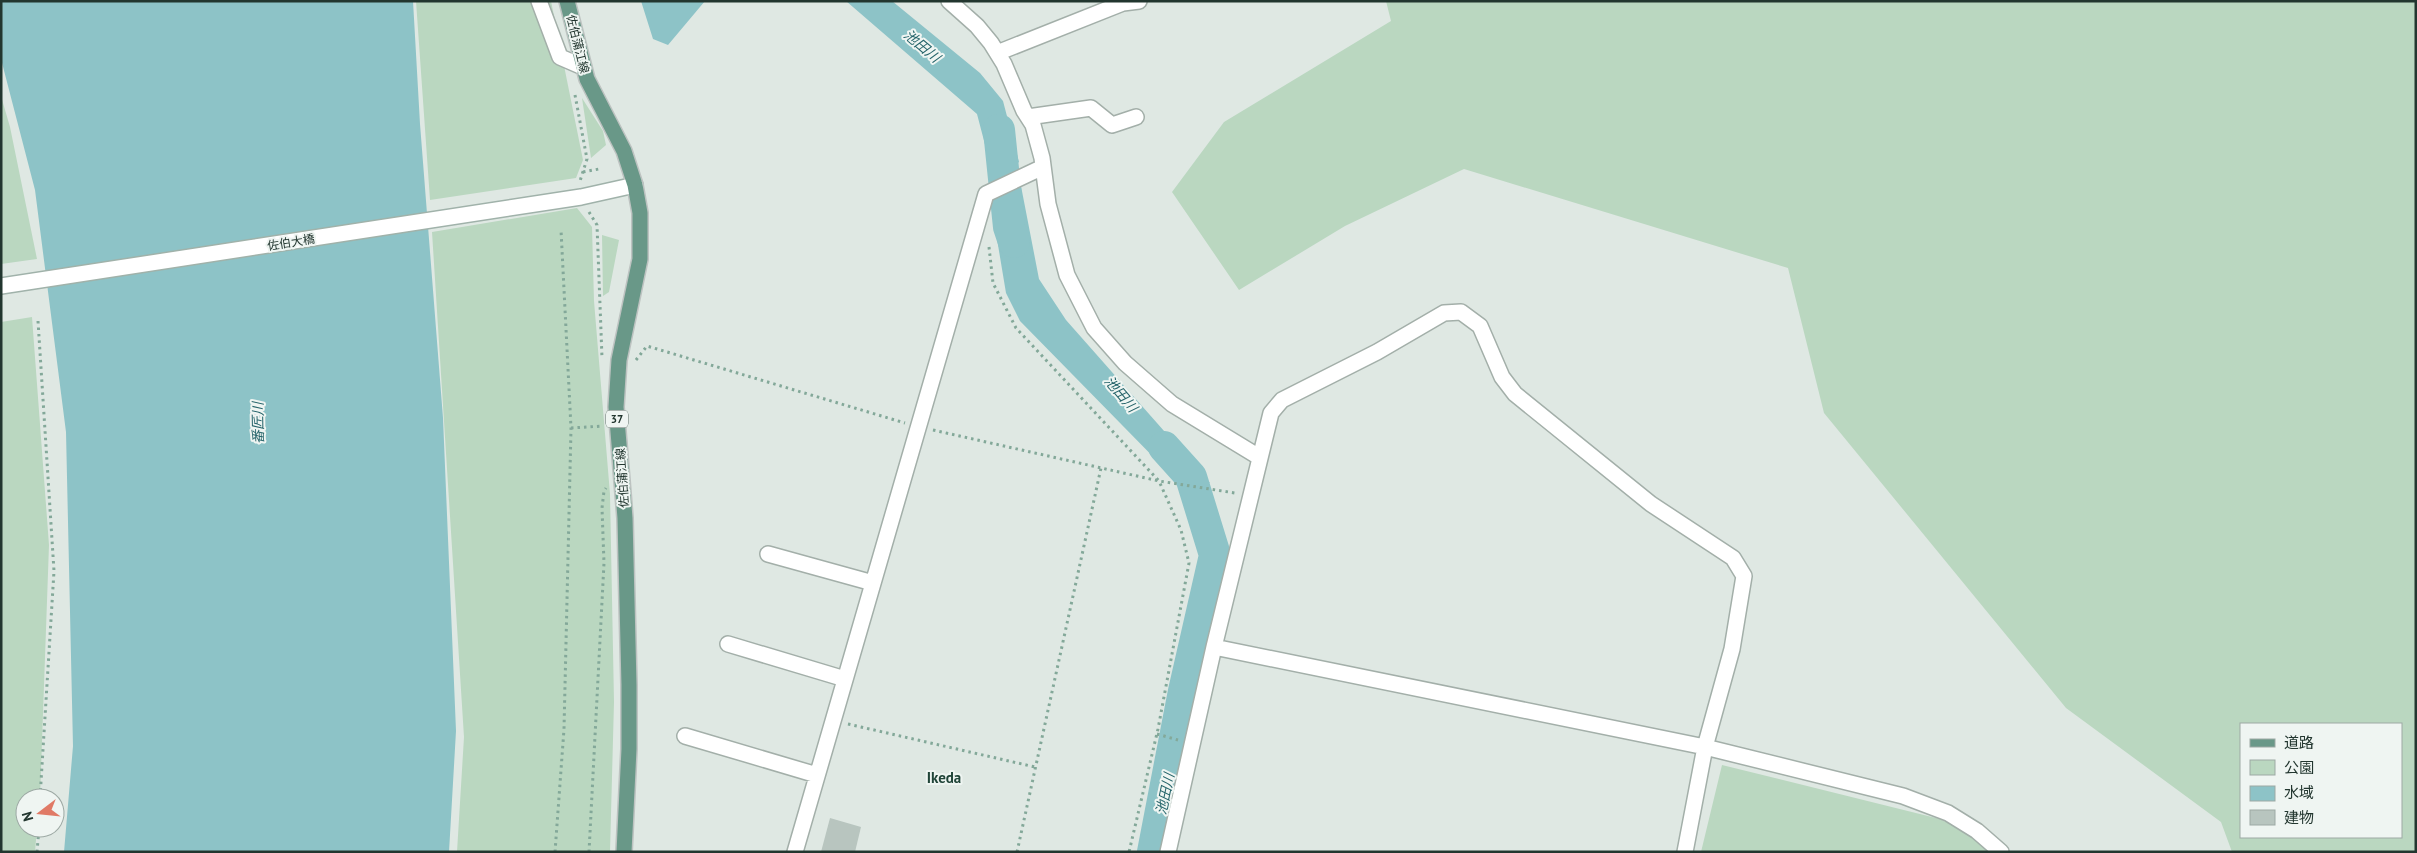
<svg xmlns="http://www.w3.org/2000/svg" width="2417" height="853" font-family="'PT Sans','Noto Sans JP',sans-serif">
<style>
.green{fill:#bad7c0;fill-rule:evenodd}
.water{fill:#8dc3c7}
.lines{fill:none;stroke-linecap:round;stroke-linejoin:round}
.river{stroke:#8dc3c7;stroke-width:32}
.building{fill:#b8c5bf}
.street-casing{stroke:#a3afa9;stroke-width:18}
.secondary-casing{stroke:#a0b2aa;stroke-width:18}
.primary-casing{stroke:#bdc3c1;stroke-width:18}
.path{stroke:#83a899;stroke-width:3;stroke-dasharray:2.5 4;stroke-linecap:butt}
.street{stroke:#fff;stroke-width:15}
.secondary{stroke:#fff;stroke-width:15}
.primary{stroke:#699888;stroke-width:15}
.labels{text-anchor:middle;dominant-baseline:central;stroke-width:4;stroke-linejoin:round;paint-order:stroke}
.shield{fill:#eff5f2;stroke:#606f6a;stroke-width:1}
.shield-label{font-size:11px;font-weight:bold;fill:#22362f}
.street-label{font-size:12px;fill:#22362f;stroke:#eff5f2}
.water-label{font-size:14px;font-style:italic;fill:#25646a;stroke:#eff5f2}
.quarter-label{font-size:15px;font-weight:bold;fill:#214539;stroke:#eff5f2}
</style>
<rect width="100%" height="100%" fill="#dfe8e3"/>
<!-- green -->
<path class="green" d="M416 1H551L583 160 576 178 430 200Z
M1386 1H2416V852H2232L2221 822 2066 708 1824 413 1788 268 1464 169 1345 226 1239 290 1172 192 1224 122 1391 21ZM2401 724V837H2241V724Z
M1 96 10 127 37 259 1 264Z
M582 98 603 131 606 145 591 158Z
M577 208 592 227 594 301 610 494 614 702 610 852H457L464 737 432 232Z
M602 235 619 240 609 292 603 296Z
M32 317 49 545 40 798H25V828H37L35 852H1V322Z
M1722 765 1940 819 1968 833 1988 852H1701Z"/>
<!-- water -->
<path class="water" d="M1 1H413L420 124 443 418 456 731 449 852H64L73 746 66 432 35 190 1 59Z
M641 1H705L668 45 653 39Z
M846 1H892L980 73 1003 101 1019 162 994 179 977 114Z
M1021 186 1039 279 1066 320 1210 483 1173 477 1020 321 1006 293 992 209Z"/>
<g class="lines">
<!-- river -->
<path class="river" d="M999 130 1009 227 1014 242
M1153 852 1184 691 1215 555 1191 477 1164 447"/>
</g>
<!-- building -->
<path class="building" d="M830 818 861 827 855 852H821Z"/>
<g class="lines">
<defs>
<path id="street" d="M539 1 560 57 583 67
M949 1 977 26 991 43 1004 64 1024 111 1033 125 1042 158 1048 204 1067 275 1094 328 1125 363 1172 404 1259 457
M997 53 1123 3 1139 1
M1028 117 1091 108 1112 125 1136 117
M768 554 873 583
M728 644 845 679
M1214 647 1705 747 1903 796 1948 813 1977 831 2001 852
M685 736 817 775
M795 852 986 194 1043 167
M1168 852 1214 647 1271 413 1282 400 1377 352 1444 313 1461 312 1480 326 1502 377 1515 394 1651 504 1733 558 1744 576 1732 649 1705 747 1685 852"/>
<path id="secondary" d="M1 286 581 197 635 185"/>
<path id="primary" d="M567 1 587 79 624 151 635 185 640 213V259L619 360 616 407 625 518 629 685V749L624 852"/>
</defs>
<!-- street casing -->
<use href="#street" class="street-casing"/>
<!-- secondary casing -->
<use href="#secondary" class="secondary-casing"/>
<!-- primary casing -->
<use href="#primary" class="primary-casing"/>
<!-- path -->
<path class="path" d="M575 95 587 159 580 181
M583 172 599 169
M589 212 597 225 602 358
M989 247 993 283 1016 328 1159 481 1181 530 1189 563 1158 729 1129 852
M38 321 54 571 40 798
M636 360 647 346 905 423
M571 428 603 426
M933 430 1159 481 1235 493
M848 724 1035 767
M1157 734 1178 740
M37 852 39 828
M555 852 564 729 571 428 561 230
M589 852 604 563 602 508 604 491 606 488
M1017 852 1101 468"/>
<!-- street -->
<use href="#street" class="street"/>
<!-- secondary -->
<use href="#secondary" class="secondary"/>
<!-- primary -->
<use href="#primary" class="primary"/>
</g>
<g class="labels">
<!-- shield labels -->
<rect class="shield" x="606" y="410.5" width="22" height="17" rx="4"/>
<g class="shield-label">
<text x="617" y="419">37</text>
</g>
<!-- street labels -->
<g class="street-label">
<text transform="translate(578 44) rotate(76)">佐伯蒲江線</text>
<text transform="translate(291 242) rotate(-9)">佐伯大橋</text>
<text transform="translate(622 478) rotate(-94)">佐伯蒲江線</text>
</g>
<!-- water labels -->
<g class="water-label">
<text transform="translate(922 46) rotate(40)">池田川</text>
<text transform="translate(1121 394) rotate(50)">池田川</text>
<text transform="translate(258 423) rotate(-91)">番匠川</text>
<text transform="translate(1165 794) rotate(-78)">池田川</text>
</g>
<!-- quarter labels -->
<g class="quarter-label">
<text x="944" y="777">Ikeda</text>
</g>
</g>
<!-- border -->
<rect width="2417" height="853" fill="none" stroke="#22362f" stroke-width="5"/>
<!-- legend -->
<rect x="2240" y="723" width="162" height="115" fill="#eff5f2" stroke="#9da9a4"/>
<rect x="2250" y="739" width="25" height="8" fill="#699888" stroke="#9da9a4"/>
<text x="2284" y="748" font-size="15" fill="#22362f">道路</text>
<rect x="2250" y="760" width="25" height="15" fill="#bad7c0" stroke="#9da9a4"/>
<text x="2284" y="773" font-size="15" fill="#22362f">公園</text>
<rect x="2250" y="786" width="25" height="15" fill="#8dc3c7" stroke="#9da9a4"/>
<text x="2284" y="798" font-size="15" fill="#22362f">水域</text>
<rect x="2250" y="810" width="25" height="15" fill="#b8c5bf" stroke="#9da9a4"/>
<text x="2284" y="823" font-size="15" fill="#22362f">建物</text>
<!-- north arrow -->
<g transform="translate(40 813) rotate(254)"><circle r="24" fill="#eff5f2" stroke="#9da9a4"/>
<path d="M0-4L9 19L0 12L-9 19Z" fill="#e07a66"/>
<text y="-8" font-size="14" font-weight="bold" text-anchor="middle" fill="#22362f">N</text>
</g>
</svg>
